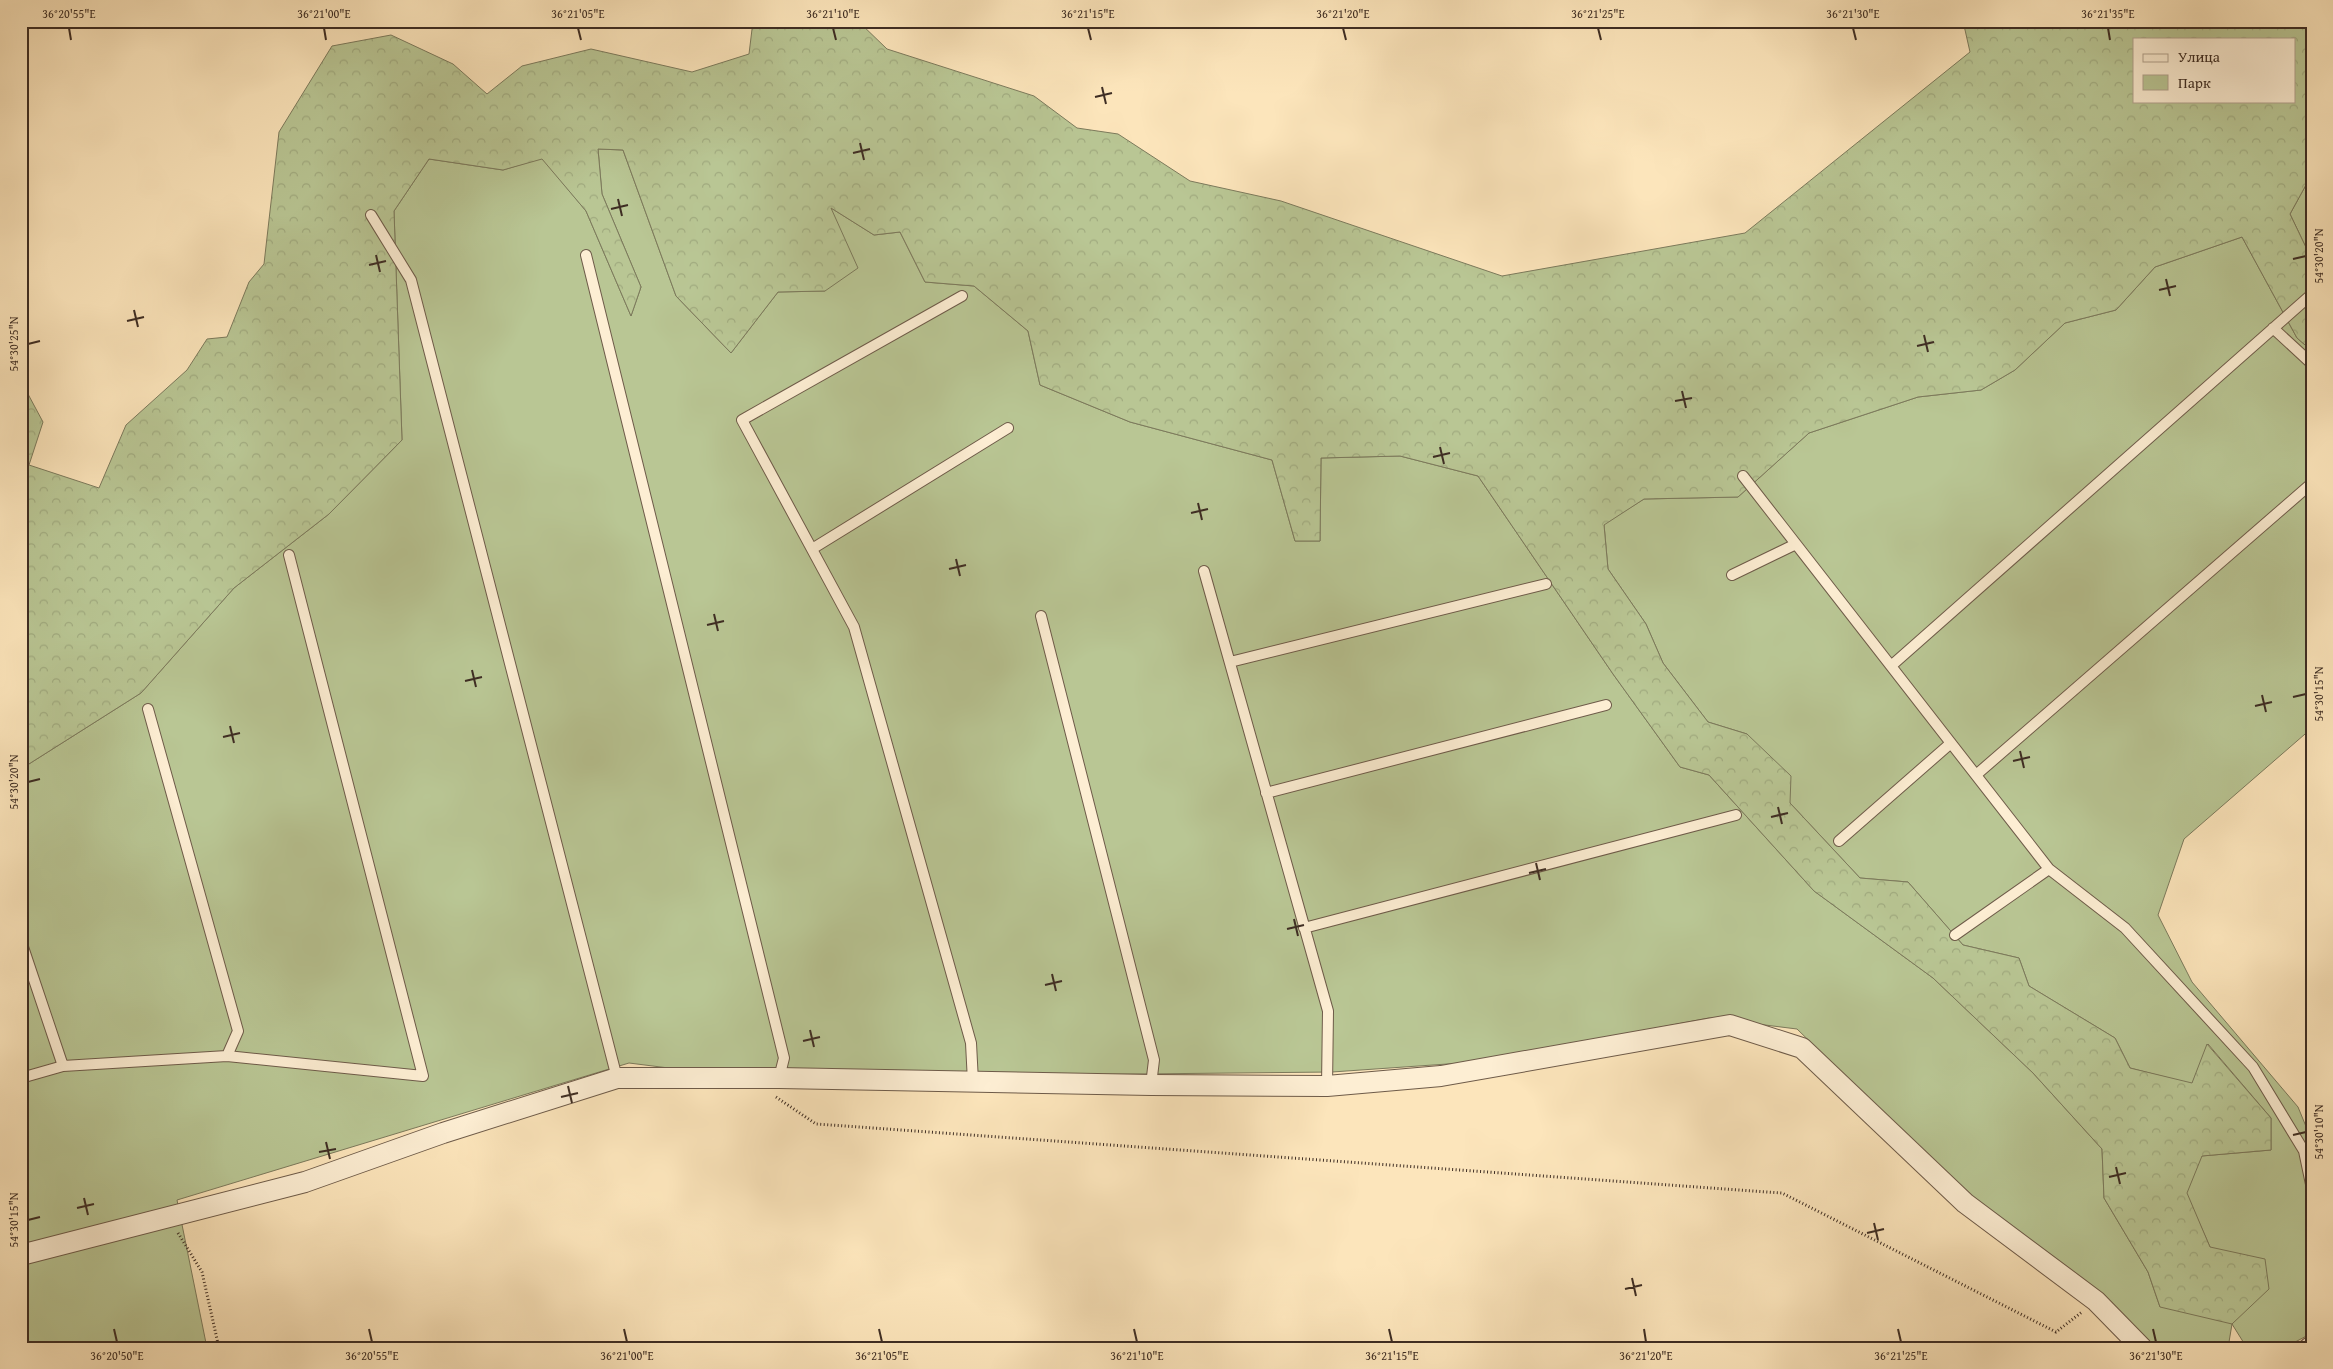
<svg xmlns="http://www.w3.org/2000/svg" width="2333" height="1369" font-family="'Gentium Book Plus',serif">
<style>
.green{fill:#b9c694;stroke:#7c7a5c}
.forest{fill:url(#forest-crowns);stroke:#7c7a5c;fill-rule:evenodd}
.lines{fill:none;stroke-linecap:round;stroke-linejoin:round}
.lane-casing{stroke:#6e5b49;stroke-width:12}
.street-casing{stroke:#6e5b49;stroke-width:22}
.path{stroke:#3e2d23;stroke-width:3;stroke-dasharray:1 2.5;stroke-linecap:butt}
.lane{stroke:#fdeed3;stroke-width:10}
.street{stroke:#fdeed3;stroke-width:20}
.ticks{fill:none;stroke:#3e2d23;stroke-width:2}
.neatline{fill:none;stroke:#3e2d23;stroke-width:2}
.ticks-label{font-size:12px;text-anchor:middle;fill:#3e2d23}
</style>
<defs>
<pattern id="forest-crowns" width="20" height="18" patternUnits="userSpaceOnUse" patternTransform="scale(1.25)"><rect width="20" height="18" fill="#b9c694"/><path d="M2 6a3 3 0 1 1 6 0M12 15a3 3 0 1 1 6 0" fill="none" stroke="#a0aa7f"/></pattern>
</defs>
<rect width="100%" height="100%" fill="#fce5bb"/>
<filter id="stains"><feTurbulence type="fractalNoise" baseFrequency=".004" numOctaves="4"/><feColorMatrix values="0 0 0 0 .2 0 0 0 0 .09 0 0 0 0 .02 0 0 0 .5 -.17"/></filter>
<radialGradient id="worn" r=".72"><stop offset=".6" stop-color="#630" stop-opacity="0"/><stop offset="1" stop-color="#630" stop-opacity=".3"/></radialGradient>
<!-- green -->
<path class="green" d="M598 149 623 150 676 296 731 353 778 292 825 291 831 208 874 235 900 232 925 282 974 286 1028 331 1040 385 1130 422 1272 460 1295 541H1320L1321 458 1400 456 1478 476 1613 674 1680 767 1709 775 1814 891 1933 978 2033 1073 2102 1149 2104 1198 2148 1272 2160 1307 2210 1247 2186 1193 2201 1156 2271 1150V1118L2208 1044 2192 1084 2130 1068 2115 1038 2029 986 2019 958 1963 945 1908 882 1860 878 1790 803 1747 734 1708 722 1663 663 1646 624 1608 569 1604 524 1644 499 1738 497 1809 433 1918 397 1981 390 2015 370 2065 323 2116 310 2155 267 2242 237 2297 338 2312 351V728L2184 839 2158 915 2192 982 2298 1107 2312 1141V1333L2284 1348H2247L2232 1324 2228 1348H2152L1968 1195 1797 1029 1709 1018 1476 1062 1332 1072 748 1078 629 1063 177 1200 207 1348H21V769L141 693 234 588 329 514 402 440 394 211 429 159 503 170 542 158 586 211 631 316 641 287 602 194Z
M2312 174V260L2290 214Z"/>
<!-- forest -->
<path class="forest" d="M753 21H858L887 49 1034 96 1077 128 1118 134 1190 181 1281 201 1502 276 1745 233 1970 52 1963 21H2312V174L2290 214 2312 260V351L2297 338 2242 237 2155 267 2116 310 2065 323 2015 370 1981 390 1918 397 1809 433 1738 497 1644 499 1604 525 1608 569 1646 624 1663 663 1708 722 1747 734 1791 776 1790 803 1860 878 1908 882 1963 945 2019 958 2029 986 2115 1038 2130 1068 2192 1083 2207 1044 2271 1118V1150L2202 1156 2187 1193 2210 1247 2265 1259 2269 1289 2232 1324 2160 1307 2148 1272 2104 1198 2102 1149 2033 1073 1933 978 1814 891 1709 775 1680 767 1613 674 1478 476 1400 456 1321 458 1320 541H1295L1272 460 1130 422 1040 385 1028 331 974 286 925 282 900 232 874 235 831 208 858 268 825 291 778 292 731 353 676 296 623 150 598 149 602 194 641 287 631 316 586 211 542 159 503 170 429 159 394 211 402 440 329 514 234 588 141 693 21 769V381L43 422 29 465 99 488 126 425 187 370 207 339 227 337 249 282 264 264 279 132 332 46 391 35 453 64 487 94 522 66 591 49 692 72 749 54ZM2134 39H2294V101H2134Z"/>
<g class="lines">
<defs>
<path id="lane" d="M371 215 411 280 617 1078
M586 255 784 1058 779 1078
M962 296 742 420 854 627 971 1043 973 1082
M2273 328 2312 364
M1743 476 2049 869 2125 928 2253 1067 2304 1151 2312 1189
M812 549 1008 428
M1204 571 1328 1011 1327 1086
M1732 575 1796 544
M1041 616 1154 1060 1151 1085
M1230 662 1546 584
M1891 666 2312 294
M148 709 238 1031 227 1056
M1976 775 2312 483
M1266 793 1606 705
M1839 841 1951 743
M1304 928 1736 815
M1955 935 2049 869
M21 941 63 1066
M21 1078 63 1066 227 1056 423 1076 289 555"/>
<path id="street" d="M21 1255 305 1182 443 1133 617 1078H779L1151 1085 1327 1086 1441 1076 1730 1025 1802 1048 1965 1203 2096 1301 2142 1348
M2309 1348 2312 1346"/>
</defs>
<!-- lane casing -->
<use href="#lane" class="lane-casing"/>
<!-- street casing -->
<use href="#street" class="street-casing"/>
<!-- path -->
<path class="path" d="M776 1097 816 1124 1782 1193 2056 1332 2082 1312
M178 1233 202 1272 219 1348"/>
<!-- lane -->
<use href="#lane" class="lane"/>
<!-- street -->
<use href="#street" class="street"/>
</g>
<!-- ticks -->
<path class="ticks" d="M69 28 71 40M324 28 326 40M578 28 581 40M833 28 836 40M1088 28 1091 40M1343 28 1346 40M1598 28 1601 40M1853 28 1856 40M2108 28 2110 40M1102 87 1106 104M1095 97 1112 93M860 143 864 160M853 153 870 149M618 199 622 216M611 209 628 205M376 255 380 272M2293 259 2306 256M369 265 386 261M2166 279 2170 296M2159 290 2176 286M134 310 138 327M127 321 144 317M1924 335 1928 352M28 344 40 341M1917 346 1934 342M1682 391 1686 408M1675 401 1692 398M1440 447 1444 464M1433 457 1450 453M1198 503 1202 520M1191 513 1208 509M956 559 960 576M949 569 966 565M714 614 718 631M707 625 724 621M472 670 476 687M465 681 482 677M2262 695 2266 712M2293 697 2306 694M2255 706 2272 702M230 726 234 743M223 737 240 733M2020 751 2024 768M2013 761 2030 757M28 782 40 779M1778 807 1782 824M1771 817 1788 813M1536 863 1540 880M1529 873 1546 869M1294 919 1298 936M1287 929 1304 925M1052 974 1056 991M1045 985 1062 981M810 1030 814 1047M803 1041 820 1037M568 1086 572 1103M561 1097 578 1093M2293 1135 2306 1132M326 1142 330 1159M319 1152 336 1149M2116 1167 2120 1184M2109 1177 2126 1173M84 1198 88 1215M77 1208 94 1204M28 1220 40 1217M1874 1223 1878 1240M1867 1233 1884 1229M1632 1278 1636 1296M1625 1289 1642 1285M114 1329 117 1342M369 1329 372 1342M624 1329 627 1342M879 1329 882 1342M1134 1329 1137 1342M1389 1329 1392 1342M1644 1329 1646 1342M1898 1329 1901 1342M2153 1329 2156 1342"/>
<!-- margin -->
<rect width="2333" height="1369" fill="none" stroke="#fce5bb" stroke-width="55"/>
<!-- legend -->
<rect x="2133" y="38" width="162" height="65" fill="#fdeed3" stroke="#b1a18d"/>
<rect x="2143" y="54" width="25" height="8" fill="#fdeed3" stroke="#b1a18d"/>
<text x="2178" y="62" font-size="15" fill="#3e2d23">Улица</text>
<rect x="2143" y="75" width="25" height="15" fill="#b9c694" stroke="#b1a18d"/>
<text x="2178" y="88" font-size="15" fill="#3e2d23">Парк</text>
<rect x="28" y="28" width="2278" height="1314" class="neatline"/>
<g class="ticks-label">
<text x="69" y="18">36°20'55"E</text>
<text x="324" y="18">36°21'00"E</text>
<text x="578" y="18">36°21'05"E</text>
<text x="833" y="18">36°21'10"E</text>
<text x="1088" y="18">36°21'15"E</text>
<text x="1343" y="18">36°21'20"E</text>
<text x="1598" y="18">36°21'25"E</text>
<text x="1853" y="18">36°21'30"E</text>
<text x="2108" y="18">36°21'35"E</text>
<text transform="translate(2319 256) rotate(-90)" y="4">54°30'20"N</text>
<text transform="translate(14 344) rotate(-90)" y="4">54°30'25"N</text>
<text transform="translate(2319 694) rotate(-90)" y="4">54°30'15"N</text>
<text transform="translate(14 782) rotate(-90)" y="4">54°30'20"N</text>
<text transform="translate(2319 1132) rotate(-90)" y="4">54°30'10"N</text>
<text transform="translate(14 1220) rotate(-90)" y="4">54°30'15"N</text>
<text x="117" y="1360">36°20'50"E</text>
<text x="372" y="1360">36°20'55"E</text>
<text x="627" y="1360">36°21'00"E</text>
<text x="882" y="1360">36°21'05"E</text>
<text x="1137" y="1360">36°21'10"E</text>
<text x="1392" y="1360">36°21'15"E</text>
<text x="1646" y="1360">36°21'20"E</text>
<text x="1901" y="1360">36°21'25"E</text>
<text x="2156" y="1360">36°21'30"E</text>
</g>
<rect width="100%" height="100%" filter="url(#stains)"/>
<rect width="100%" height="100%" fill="url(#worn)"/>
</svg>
